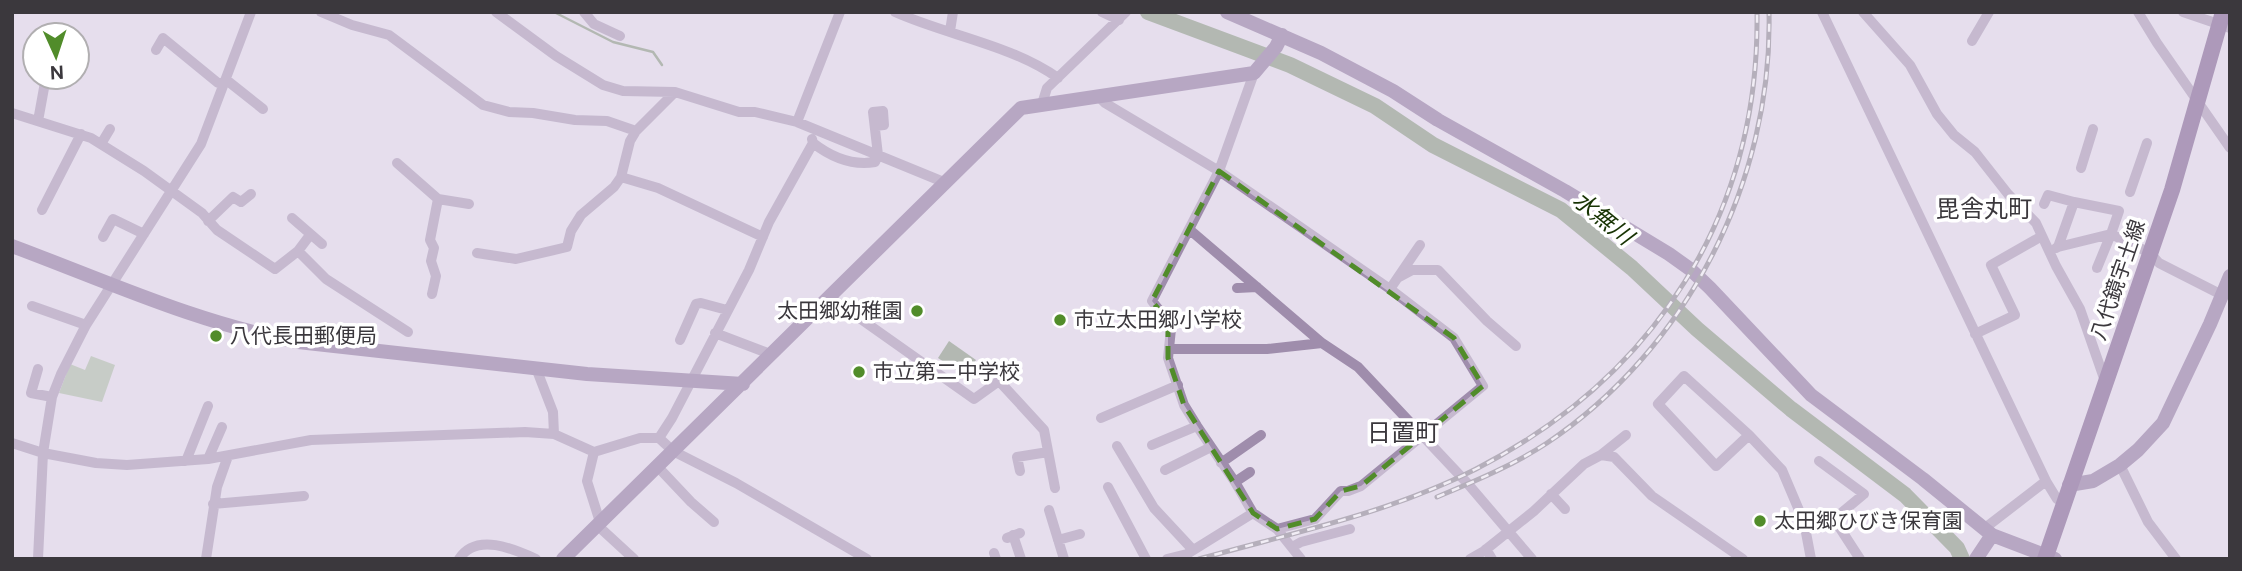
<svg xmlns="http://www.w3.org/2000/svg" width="2242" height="571" font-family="'DM Sans','Noto Sans JP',sans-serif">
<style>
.green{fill:#a3b79a}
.water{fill:#768b6c}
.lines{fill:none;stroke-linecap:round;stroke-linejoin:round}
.stream{stroke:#768b6c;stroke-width:2.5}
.river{stroke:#768b6c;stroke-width:16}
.street{stroke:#9f8dac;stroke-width:10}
.secondary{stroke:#7f6491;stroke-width:14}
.primary{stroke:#68467c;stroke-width:16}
.rail-casing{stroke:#7a757e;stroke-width:5}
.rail{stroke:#fff;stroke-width:2.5;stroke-dasharray:8;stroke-linecap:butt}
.marked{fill:none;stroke:#518c2a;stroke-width:5;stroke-dasharray:14 9;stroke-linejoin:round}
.poi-dot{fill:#518c2a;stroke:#fff;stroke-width:2.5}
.labels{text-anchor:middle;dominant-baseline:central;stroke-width:7;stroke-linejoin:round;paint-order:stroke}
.street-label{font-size:21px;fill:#3b383d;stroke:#fff}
.poi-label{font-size:21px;fill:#3b383d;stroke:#fff;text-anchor:start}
.water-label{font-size:23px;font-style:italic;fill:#173303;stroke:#fff}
.quarter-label{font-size:24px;fill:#3b383d;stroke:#fff}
</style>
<rect width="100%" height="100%" fill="#e6deed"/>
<!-- green -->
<path class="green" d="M91 356 115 365 102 402 59 393 70 364 85 370Z"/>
<!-- water -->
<path class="water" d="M949 341 976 360 965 376 938 358Z"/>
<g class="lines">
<!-- stream -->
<path class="stream" d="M554 12 613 42 653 52 662 65"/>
<!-- river -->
<path class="river" d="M1148 12 1290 65 1375 106 1433 145 1561 210 1632 268 1697 329 1791 409 1905 495 1957 548 1962 559"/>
<!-- street -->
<path class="street" d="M321 12 352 25 389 35 483 105 509 112 533 113 575 120 607 121 636 131
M496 12 556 56 603 85 623 91 675 92 739 112H755L797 122 946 183
M584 12 594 24 620 36
M895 12C946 35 1012 45 1058 78
M1102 12 1119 20
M1822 12 2046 481
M1863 12 1910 65 1937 114 1954 135 1975 152 2008 194 2036 223 2056 266 2080 309 2105 381
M2138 12 2157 43 2230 148
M2183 12 2230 28
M950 31 953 12
M1972 41 1989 12
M156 50 163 38 218 83 229 82 263 109
M1254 73 1219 171 1152 301 1168 321 1171 329 1168 358 1184 405 1197 426 1235 482 1253 513 1277 529 1301 559
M1098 96 1105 103 1219 171 1390 289 1454 338 1483 386 1361 486 1348 491H1341L1315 519 1277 529
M1042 104 1047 88 1126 12
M12 113 91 138 144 171 202 213 217 230 275 269 298 251 310 235
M38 121 46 77
M797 122 840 12
M812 139 813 143C831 157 851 166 875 162L878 155 873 112 883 111 884 125 875 126
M101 144 110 129
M397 163 438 199 469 204
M2081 168 2093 129
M621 177 658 188 763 237
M2130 192 2147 143
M2044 204 2048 195 2074 202 2058 247 2056 248
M42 210 81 134
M292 218 322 244
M208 221 233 197 241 202 251 194
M1190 230 1322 343 1358 367 1468 484 1532 559
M103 237 113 219 144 234
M2058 247 2111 234 2119 211 2074 202
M298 251 326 279 408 332
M477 253 516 259 567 247 571 231 581 215 614 187 621 177 630 141 636 131 675 92
M2097 268 2111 234 2150 253 2159 263 2222 295
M1399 277 1412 270H1438L1487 321 1516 346
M1237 288 1257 287
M1390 289 1420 245
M432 294 436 276 431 261 434 248 430 240 438 199
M831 298 974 399 999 381 1044 430 1055 488
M32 306 86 325
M715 333 765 352 769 358
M1975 334 2015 315 1991 265 2042 236
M680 340 696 304 701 303 727 310
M1170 349H1267L1322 343
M536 368 553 412 554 434
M38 369 31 393 52 397
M1101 418 1178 385
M1749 435 1716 466 1658 404 1684 376 1749 435 1782 470 1804 522 1811 559
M659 438 673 451 736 483 867 559
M12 443 43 453 96 463 127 465 208 459 311 440 525 432 554 434 594 452 640 438H659L672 418 749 270 769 222 813 143
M1152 445 1197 426
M1117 446 1154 508 1193 550
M594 452 587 481 600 522
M1601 455 1626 435
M208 459 222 427
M186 461 208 406
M1819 461 1864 494 1834 519 1860 559
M1221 463 1261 435
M2120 465 2148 522 2176 559
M657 466 691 502 714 522
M1165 470 1211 447
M1020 471 1017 457 1048 452
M1235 482 1250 472
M1108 487 1146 559
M1551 494 1565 509
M213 504 304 496
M1049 510 1064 559
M597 525 634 559
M1985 528 2046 481 2057 499 2064 503
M1013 535 1021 559
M1007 538 1020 533
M1058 540 1080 534
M1292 547 1301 542 1350 529
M1486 549 1492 559
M994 553 996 559
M38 559 43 453 52 397 61 374 86 325 201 144 251 12
M206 559 217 487 228 456
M459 559C476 532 514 549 536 559
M1167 559 1187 554 1253 513
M1470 559 1484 551 1534 511 1584 464 1601 455 1614 457 1652 496 1743 559"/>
<!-- secondary -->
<path class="secondary" d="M1227 12 1321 53 1393 91 1438 120 1565 191 1669 254 1690 269 1710 288 1811 395 1923 479 1992 535 1976 559
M12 246C106 281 199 324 298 342L587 374 743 384
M2069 485 2093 481 2120 465 2138 450 2163 423 2210 324 2230 276
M1992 535 2055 559
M563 559 1021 108 1254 73 1276 47 1282 35"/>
<!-- primary -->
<path class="primary" d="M2045 559 2172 190 2223 12"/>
<defs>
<path id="rail" d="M1437 497C1475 481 1512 466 1547 443 1687 349 1773 181 1769 12
M1199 559C1292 533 1390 513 1476 469 1655 377 1760 214 1757 12"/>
</defs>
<!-- rail casing -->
<use href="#rail" class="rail-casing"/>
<!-- rail -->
<use href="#rail" class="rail"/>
</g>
<!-- marked area -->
<path d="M0 0H2242V571H0ZM1219 171 1454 338 1483 386 1361 486 1341 491 1315 519 1277 529 1253 513 1184 405 1168 358V321L1152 301Z" fill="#e6deed" fill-opacity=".55" fill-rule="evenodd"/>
<path class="marked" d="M1219 171 1454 338 1483 386 1361 486 1341 491 1315 519 1277 529 1253 513 1184 405 1168 358V321L1152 301Z"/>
<!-- markers -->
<g class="poi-dot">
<circle cx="917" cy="311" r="7"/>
<circle cx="1060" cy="320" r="7"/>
<circle cx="216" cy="336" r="7"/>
<circle cx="859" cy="372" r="7"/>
<circle cx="1760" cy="521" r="7"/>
</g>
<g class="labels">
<!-- street labels -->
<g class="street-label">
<text transform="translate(2118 280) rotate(-71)">八代鏡宇土線</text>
</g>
<!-- poi labels -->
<g class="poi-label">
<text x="903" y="311" text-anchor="end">太田郷幼稚園</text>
<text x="1074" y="320">市立太田郷小学校</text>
<text x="230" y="336">八代長田郵便局</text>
<text x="873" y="372">市立第二中学校</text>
<text x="1774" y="521">太田郷ひびき保育園</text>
</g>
<!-- water labels -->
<g class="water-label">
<text transform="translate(1603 218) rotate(39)">水無川</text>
</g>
<!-- quarter labels -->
<g class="quarter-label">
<text x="1984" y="208">毘舎丸町</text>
<text x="1403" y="432">日置町</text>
</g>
</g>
<!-- border -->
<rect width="2242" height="571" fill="none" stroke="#3b383d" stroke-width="28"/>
<!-- north arrow -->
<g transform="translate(56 56) rotate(177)"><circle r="33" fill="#ffffff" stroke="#b1afb1" stroke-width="2"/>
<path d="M0-5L12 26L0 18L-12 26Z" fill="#518c2a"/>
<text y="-10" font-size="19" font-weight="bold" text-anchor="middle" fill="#3b383d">N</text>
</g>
</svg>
